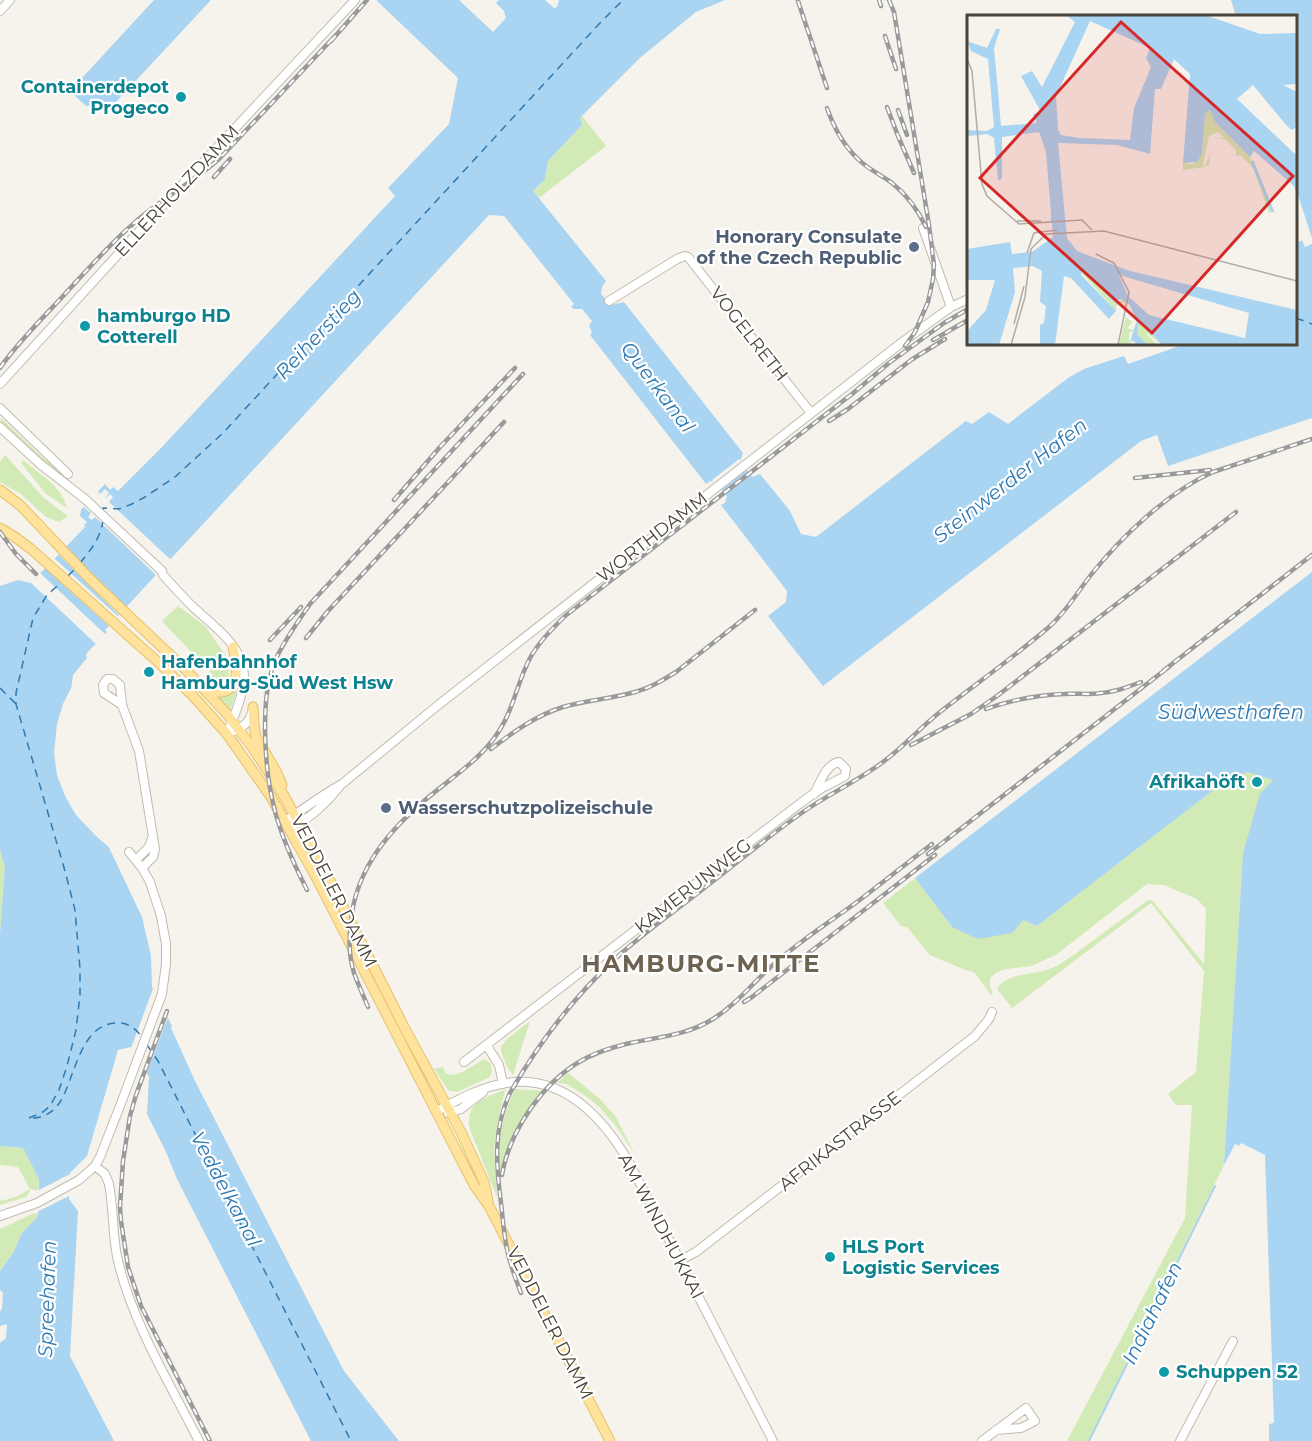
<svg xmlns="http://www.w3.org/2000/svg" width="1312" height="1441" font-family="Montserrat,sans-serif">
<style>
.green{fill:#d2eab5}
.water{fill:#a9d4f2}
.pier{fill:#f6f3ec}
.lines{fill:none;stroke-linecap:round;stroke-linejoin:round}
.stream{stroke:#a9d4f2;stroke-width:2}
.ferry{stroke:#2e7ab2;stroke-width:1.5;stroke-dasharray:8 6;stroke-linecap:butt}
.minor-casing{stroke:#c2bbae;stroke-width:10}
.major-casing{stroke:#e6c16a;stroke-width:11}
.minor{stroke:#fff;stroke-width:8}
.major{stroke:#ffe39c;stroke-width:9}
.rail-casing{stroke:#9a9a9a;stroke-width:4.5}
.rail{stroke:#fff;stroke-width:2;stroke-dasharray:7;stroke-linecap:butt}
.culture-dot{fill:#0f9aa8;stroke:#fff;stroke-width:2}
.service-dot{fill:#5c6f8a;stroke:#fff;stroke-width:2}
.labels{text-anchor:middle;dominant-baseline:central;stroke-width:4.5;stroke-linejoin:round;paint-order:stroke}
.culture-label{font-size:18px;font-weight:bold;fill:#0d838f;stroke:#fff;text-anchor:start}
.street-label{font-size:18px;fill:#4b4439;stroke:#fff}
.service-label{font-size:18px;font-weight:bold;fill:#4e5e75;stroke:#fff;text-anchor:end}
.water-label{font-size:20px;font-style:italic;fill:#2e7ab2;stroke:#fff}
.district-label{font-size:24px;font-weight:bold;letter-spacing:1.5px;fill:#6e6250;stroke:#fff}
.inset-river{fill:none;stroke:#a9d4f2;stroke-width:3}
.inset-road{fill:none;stroke:#b2ada4;stroke-width:1.5}
.view{fill:#d62828;fill-opacity:0.15;stroke:#d62828;stroke-width:3}
.inset-edge{fill:none;stroke:#4b4439;stroke-width:3}
</style>
<rect width="100%" height="100%" fill="#f6f3ec"/>
<!-- green -->
<path class="green" d="M582 116 606 146 539 198 533 191 540 185 546 175 548 161 582 125 579 119Z
M1 418 41 456 59 470 60 473 39 458 0 422Z
M5 455 44 498 68 516 59 522 46 517 21 494 0 482V462Z
M23 460C39 474 62 486 67 508L46 494 21 463Z
M178 606 205 626 228 659 229 682 214 688 209 684 211 673 162 621Z
M238 682 239 685 230 711 218 697 230 694Z
M1247 772 1274 780 1243 853 1224 1165 1089 1441H1067L1185 1218 1192 1105H1176L1168 1094 1196 1072 1204 971 1151 903 1012 1008 997 989C1008 971 1035 976 1052 968 1069 960 1084 947 1099 936 1115 924 1132 912 1148 900H1152L1204 964 1206 909 1197 899 1164 885 1147 884 1057 954 1032 966 1006 969 997 972 990 978V987L993 993 991 995 974 972 965 970 930 955 907 927 901 926 883 903 915 878 952 927 1023 920 1037 926 1235 773 1239 778Z
M0 850 5 867 0 934Z
M530 1021 513 1075 507 1067 501 1051V1046L507 1039Z
M484 1059 491 1064 492 1071 490 1077 457 1092 448 1090 434 1069 443 1067 446 1074C459 1078 473 1065 484 1059Z
M568 1073 599 1098 616 1117 635 1155 616 1126 601 1109 590 1099 567 1084 557 1083Z
M515 1089 544 1091C522 1116 509 1144 499 1176 498 1143 501 1118 515 1089Z
M505 1090 498 1121 494 1149 497 1197 471 1132C462 1105 484 1097 505 1090Z
M0 1146 23 1148 39 1179 38 1190 30 1189 29 1193 26 1197 0 1205V1199L2 1201 18 1196 30 1189 18 1167 0 1165Z
M38 1213V1216L22 1233 13 1253 0 1271V1229L32 1214Z"/>
<!-- water -->
<path class="water" d="M154 0H211L116 102 86 106 70 91Z
M378 0H459L493 32 506 18 504 11 496 3 499 0H545L554 8 557 7 559 0H725L696 12 641 57 580 118 582 125 548 161 545 179 533 191 606 281 602 287 601 294 611 305 624 302 743 453 740 461 752 477 760 474 790 511 801 534 816 537 966 421 972 424 989 412 1008 424 1068 378 1084 369 1124 356 1128 364 1185 344H1296V243L1302 240 1305 247 1312 244V418L1168 466 1157 435 1141 441 823 686 768 616 786 602 787 591 721 505 725 503 727 496 715 482 710 481 706 484 703 480 590 335 592 332 589 326 592 321 582 309H574L571 307 574 304 504 216 489 215 105 630 107 632 86 654 87 658 73 675 70 698 69 761 75 786 105 839 142 917 151 956 152 987 172 1026 171 1028 195 1081 344 1371 399 1441H311L177 1179 167 1154 147 1114 149 1077 131 1047 118 1050 87 1156 70 1173 69 1199 78 1211 70 1356 114 1441H0V1343L6 1338 7 1324 0 1326V1311L2 1309 3 1293 0 1290V1271L13 1253 22 1233 38 1216 39 1179 23 1148 0 1146V934L5 867 0 850V586L18 580 31 583 85 527 84 525 87 522 80 516 81 510 105 484 110 490 113 487 118 491 162 447 395 196 388 188 449 124 458 78 377 1Z
M1231 0H1312V238L1296 189V16H1236Z
M1312 572V1441H1269V1424L1274 1423 1265 1155 1241 1143 1239 1146 1235 1144 1224 1165 1243 853 1260 794 1273 780 1247 772 1239 778 1234 774 1037 926 1023 920 1012 933 978 939 952 927 915 878Z"/>
<!-- pier -->
<path class="pier" d="M739 459 746 469 720 490 712 480Z
M96 489 100 494 105 489 109 493 105 498H106L110 494 113 497 109 502 172 561 156 580 157 576 95 517 92 520 88 517 91 513 81 505Z
M64 544 95 577 128 609 121 617 56 552Z
M54 558 120 618 111 628 43 566 50 559 51 560Z
M38 571 106 635 97 645 29 581Z
M75 680 70 744 71 767 74 778 82 796 92 810 113 851 96 836 76 815 65 796 57 775 54 753 57 724 63 704Z
M154 986 169 1014 146 1075 131 1048Z
M72 1173 71 1195 37 1212V1191Z"/>
<g class="lines">
<!-- stream -->
<path class="stream" d="M1089 1441 1215 1186"/>
<!-- ferry -->
<path class="ferry" d="M1296 318 1312 324
M103 512V508L119 509 132 504 145 497 175 477 223 433 599 24 623 0
M80 563C91 550 101 537 103 520
M68 576 75 569
M0 688 16 704
M147 1045 158 1061 351 1441
M29 1118 43 1112 50 1106 59 1090 67 1066 76 1030 80 995V969L75 910 65 871 16 704V693L33 618 47 595 63 581
M33 1118C43 1118 54 1112 60 1102 75 1078 80 1024 116 1023 128 1022 136 1029 143 1038"/>
<defs>
<path id="minor" d="M0 11 10 0
M923 228 951 307
M609 301 677 259 685 256 688 257 811 413
M0 384 152 217 355 0
M0 408 68 474
M0 427 40 464 85 499 162 571 163 575C172 585 182 596 192 606 211 624 243 645 244 675 244 695 234 716 227 734
M122 705 104 693 103 685 107 679H113L120 685 122 705 139 751 155 849 153 857 142 868
M234 731C243 727 249 723 252 712
M285 821C304 809 322 795 342 784L437 706 901 343 951 307 968 299
M290 830C310 818 326 804 340 786
M136 860 149 847 152 838
M487 1046 499 1065 503 1084
M464 1062 785 815C797 806 809 796 822 788 830 784 838 780 845 776L846 769 839 762C826 764 820 783 814 794
M437 1111C459 1099 481 1087 506 1083 564 1074 604 1119 630 1164L773 1441
M448 1113 461 1109 483 1092
M95 1166 105 1174 109 1184C114 1209 112 1236 118 1261 133 1324 170 1384 199 1441
M0 1216 37 1203 79 1180 95 1166 100 1157 120 1106 162 994 166 964V944L161 916 150 882 142 868 129 852
M679 1261 696 1252 975 1036 989 1019 992 1012
M982 1441 1026 1408 1035 1421 1021 1428 996 1430
M1180 1441 1233 1341"/>
<path id="major" d="M0 490 20 505 91 580 186 670 226 713 252 747 283 794 321 863 404 1027 461 1132 484 1182 488 1201
M0 528 15 537 31 549 159 663 193 696 227 734 271 797 315 875 474 1185 489 1206 610 1441
M207 691C242 698 238 671 233 647
M253 707 254 725 256 737 276 771 282 785"/>
</defs>
<!-- minor casing -->
<use href="#minor" class="minor-casing"/>
<!-- major casing -->
<use href="#major" class="major-casing"/>
<!-- minor -->
<use href="#minor" class="minor"/>
<!-- major -->
<use href="#major" class="major"/>
<defs>
<path id="rail" d="M879 0 881 6
M889 0 894 12 929 225 934 265 933 279 928 302 915 332 905 346
M798 1 827 88
M885 36 896 69
M331 41 367 0
M887 107 898 136 914 173
M827 108C834 128 843 145 858 159 868 169 881 175 892 183 907 195 918 210 926 227
M898 110 907 135
M214 177 230 159
M933 340 968 320
M0 368C18 342 42 319 64 295 90 267 116 237 146 213 170 194 197 179 220 158L336 35
M829 421 848 409 911 360 945 339
M1135 478 1210 470
M394 500 440 447 515 368
M0 532 16 554 36 574
M306 638 328 611 504 422
M270 640 301 607
M1163 671 1312 555
M986 709C1011 700 1037 695 1064 694 1076 693 1089 695 1101 693 1115 692 1128 687 1141 682
M911 745 971 714 997 696 1236 512
M491 749C513 732 537 715 563 707 586 700 611 699 635 692 650 688 663 680 676 672L755 610
M928 854 1170 666
M307 890C278 833 266 795 265 731 265 707 266 686 274 663 283 642 297 623 310 604L523 374
M744 1002 752 997 935 855
M368 1007C363 995 358 984 354 973 350 960 349 945 350 932 352 876 383 836 424 801 447 781 473 765 492 741 514 713 515 687 530 658 539 642 552 629 565 616L852 394 889 363 944 323 968 309
M167 1011 136 1095 130 1116 123 1161 120 1207 121 1221 128 1267 141 1306 210 1441
M502 1175C509 1132 542 1084 579 1062 594 1053 610 1048 626 1044 656 1037 686 1036 713 1019 739 1003 756 978 780 959 804 938 831 921 857 902 882 883 907 863 932 844
M521 1293C516 1280 511 1267 508 1254 504 1237 503 1220 501 1203 496 1165 493 1129 510 1093 538 1044 573 998 615 959 644 932 677 910 708 885 741 860 772 833 806 810 831 793 859 780 883 762 903 747 920 728 940 712 976 684 1014 657 1049 627 1066 612 1077 593 1090 576 1121 537 1168 492 1213 472L1312 439"/>
</defs>
<!-- rail casing -->
<use href="#rail" class="rail-casing"/>
<!-- rail -->
<use href="#rail" class="rail"/>
</g>
<!-- markers -->
<g class="culture-dot">
<circle cx="181" cy="97" r="6"/>
<circle cx="85" cy="326" r="6"/>
<circle cx="149" cy="672" r="6"/>
<circle cx="1257" cy="782" r="6"/>
<circle cx="830" cy="1257" r="6"/>
<circle cx="1164" cy="1372" r="6"/>
</g>
<g class="service-dot">
<circle cx="914" cy="247" r="6"/>
<circle cx="386" cy="808" r="6"/>
</g>
<g class="labels">
<!-- culture labels -->
<g class="culture-label">
<text x="169" y="87" text-anchor="end">Containerdepot<tspan x="169" dy="21">Progeco</tspan></text>
<text x="97" y="316">hamburgo HD<tspan x="97" dy="21">Cotterell</tspan></text>
<text x="161" y="662">Hafenbahnhof<tspan x="161" dy="21">Hamburg-Süd West Hsw</tspan></text>
<text x="1245" y="782" text-anchor="end">Afrikahöft</text>
<text x="842" y="1247">HLS Port<tspan x="842" dy="21">Logistic Services</tspan></text>
<text x="1176" y="1372">Schuppen 52</text>
</g>
<!-- street labels -->
<g class="street-label">
<text transform="translate(177 191) rotate(-47)">ELLERHOLZDAMM</text>
<text transform="translate(749 334) rotate(52)">VOGELRETH</text>
<text transform="translate(652 537) rotate(-38)">WORTHDAMM</text>
<text transform="translate(693 886) rotate(-38)">KAMERUNWEG</text>
<text transform="translate(334 891) rotate(63)">VEDDELER DAMM</text>
<text transform="translate(840 1141) rotate(-38)">AFRIKASTRASSE</text>
<text transform="translate(661 1226) rotate(62)">AM WINDHUKKAI</text>
<text transform="translate(550 1323) rotate(63)">VEDDELER DAMM</text>
</g>
<!-- service labels -->
<g class="service-label">
<text x="902" y="237">Honorary Consulate<tspan x="902" dy="21">of the Czech Republic</tspan></text>
<text x="398" y="808" text-anchor="start">Wasserschutzpolizeischule</text>
</g>
<!-- water labels -->
<g class="water-label">
<text transform="translate(318 334) rotate(-47)">Reiherstieg</text>
<text transform="translate(658 387) rotate(53)">Querkanal</text>
<text transform="translate(1010 480) rotate(-38)">Steinwerder Hafen</text>
<text x="1231" y="712">Südwesthafen</text>
<text transform="translate(226 1189) rotate(62)">Veddelkanal</text>
<text transform="translate(47 1299) rotate(-88)">Spreehafen</text>
<text transform="translate(1152 1313) rotate(-64)">Indiahafen</text>
</g>
<!-- district labels -->
<g class="district-label">
<text x="701" y="963">HAMBURG-MITTE</text>
</g>
</g>
<!-- overview -->
<g transform="translate(967 15)">
<rect width="330" height="330" fill="#f6f3ec"/>
<path d="M243 95 248 107 283 142 306 197 302 198 286 153 273 140 269 141V135L258 124 244 123 242 151 238 150 242 142 244 123H257L251 117 242 121 236 149 238 152 216 155V148L226 149 235 139 238 99ZM112 255H117L148 288 158 285 159 286 155 301 158 287 149 291V296ZM159 302 165 307 160 313 167 315 162 318V330H152ZM172 304 173 308 195 330 176 315 190 330H181L170 319Z" fill="#d2eab5"/>
<path d="M99 0H238L293 19 330 18V69L316 70 330 77V112L325 115 320 111 286 70 270 84 330 141V179L327 171 287 136 283 142 248 107 243 95 238 99 235 139 230 147 216 148 223 59 207 44 194 74H188L183 139 150 130 91 128 100 223 110 236 163 256 330 295V330H195L172 305 170 319 181 330H171L165 325 162 330 170 305 162 289 153 284 148 288 115 254 114 260 149 296 142 304 104 263 97 261 88 330H73V310L77 308 79 291 73 287 75 256 66 251 46 253 48 277 32 330H0V316L19 295 28 265H0V234L43 227 45 239 65 237 86 222 79 137 72 117 35 122V164L31 165 27 123 20 119 1 121 0 130V115L20 116 27 112 21 44 4 36 0 26 20 33 29 14H33L27 33 34 111 70 108 66 99 74 97 54 61 65 56 75 72 108 7ZM123 6 183 33 179 43 184 52 167 93 163 125 113 123 94 120 91 115 89 81ZM152 260 282 298 278 323 182 300 161 281Z" fill="#a9d4f2" fill-rule="evenodd"/>
<path class="inset-river" d="M165 0 193 21 191 42M209 0 271 25 330 27M330 30 277 49 266 62 262 81 268 103 330 164M194 40 202 0M285 146 306 197M89 214 85 205 89 183 80 84 115 0M66 239 99 237 137 258 147 270 150 280 146 264 151 257 330 305M0 251 58 240"/>
<path class="inset-road" d="M0 44 5 56 15 169 20 181 52 209 115 205 125 215M50 206H74M60 238 67 218 90 215M129 239 147 248 162 277 151 330M47 309 57 271M44 330 58 282 64 234 79 219 137 216 330 266"/>
<path class="view" d="M154 7 326 161 185 318 13 163Z"/>
<rect width="330" height="330" class="inset-edge"/>
</g>
</svg>
